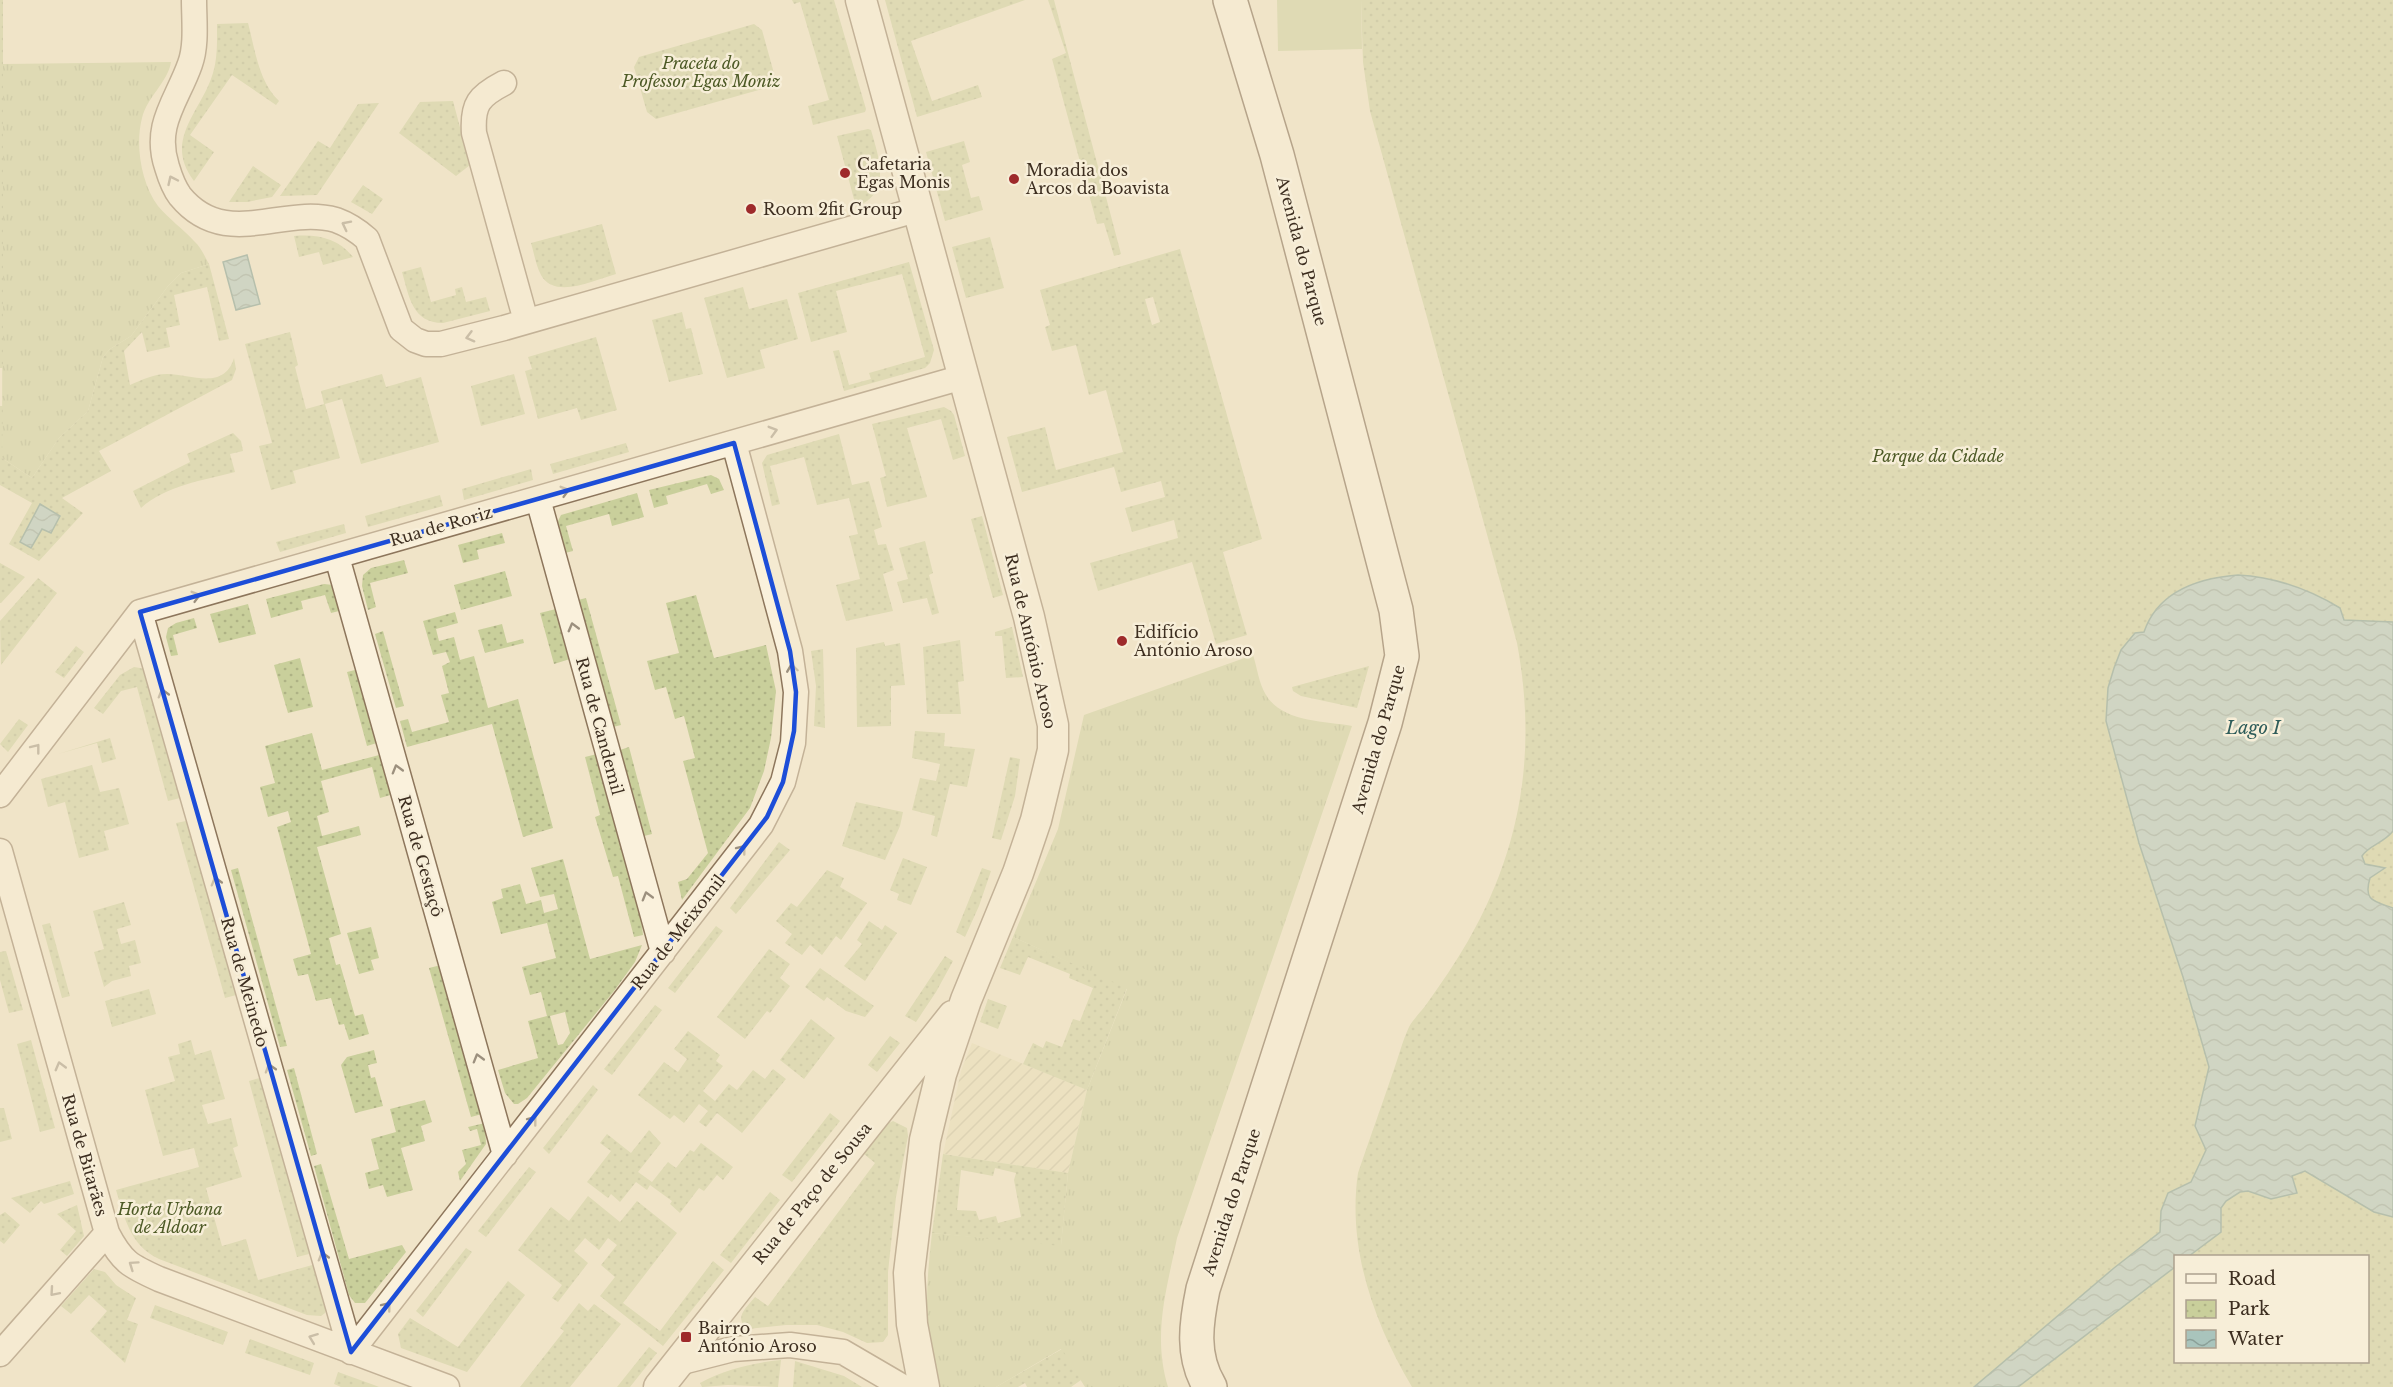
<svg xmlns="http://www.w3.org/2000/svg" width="2393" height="1387" font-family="'Libre Baskerville',serif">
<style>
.farmland{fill:url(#farmland-furrows)}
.grass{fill:url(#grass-tufts)}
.park{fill:url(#park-dots);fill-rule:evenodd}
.pitch{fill:#c9cf9b}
.water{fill:url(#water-waves);stroke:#6f938a;stroke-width:1.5}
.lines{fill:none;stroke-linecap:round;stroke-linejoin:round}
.minor-casing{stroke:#8d765c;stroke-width:27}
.tertiary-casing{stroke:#8d765c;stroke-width:33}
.secondary-casing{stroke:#6f573f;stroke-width:36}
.minor{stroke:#faf1dc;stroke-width:24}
.tertiary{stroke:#faf1dc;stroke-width:30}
.secondary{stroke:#faf1dc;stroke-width:33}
.oneway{stroke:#9c907e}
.marked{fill:none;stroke:#1d4ed8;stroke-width:4.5;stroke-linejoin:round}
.poi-dot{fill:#9e2a2b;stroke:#f7eed8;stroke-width:2}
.labels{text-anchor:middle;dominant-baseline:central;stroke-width:5;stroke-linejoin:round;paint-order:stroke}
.park-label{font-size:16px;font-style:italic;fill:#4d5a26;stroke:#f7eed8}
.poi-label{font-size:16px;fill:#3d2e20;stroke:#f7eed8;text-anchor:start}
.street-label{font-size:16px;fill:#3d2e20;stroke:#f7eed8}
.water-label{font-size:18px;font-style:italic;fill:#2f5d5a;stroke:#f7eed8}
</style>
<defs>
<pattern id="farmland-furrows" width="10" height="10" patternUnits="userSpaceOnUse" patternTransform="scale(1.5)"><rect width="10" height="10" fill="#e6deb5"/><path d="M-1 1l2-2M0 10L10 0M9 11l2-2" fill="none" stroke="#c6bf9b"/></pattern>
<pattern id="grass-tufts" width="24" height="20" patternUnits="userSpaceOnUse" patternTransform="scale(1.5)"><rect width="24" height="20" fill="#c9cf9b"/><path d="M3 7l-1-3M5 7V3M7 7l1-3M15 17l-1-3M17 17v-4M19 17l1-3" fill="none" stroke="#aeb285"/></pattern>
<pattern id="park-dots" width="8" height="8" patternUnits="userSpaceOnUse" patternTransform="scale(1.5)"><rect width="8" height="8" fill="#c9cf9b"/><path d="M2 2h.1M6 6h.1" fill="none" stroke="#aeb285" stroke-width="1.8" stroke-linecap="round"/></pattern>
<pattern id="water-waves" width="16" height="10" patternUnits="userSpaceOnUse" patternTransform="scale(1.5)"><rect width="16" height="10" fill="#a9c4bc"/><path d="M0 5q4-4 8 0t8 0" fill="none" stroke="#8ba098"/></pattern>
</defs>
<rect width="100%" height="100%" fill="#f0e4c8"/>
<!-- farmland -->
<path class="farmland" d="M972 1043 1087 1090 1068 1173 943 1154 961 1071Z"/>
<!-- grass -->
<path class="grass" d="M171 62C168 82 147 97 142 118 135 145 141 183 158 206 169 219 183 229 194 241 201 247 205 257 209 264L181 273 168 286 131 336 110 349 103 357 88 411 59 438 32 478 2 458 3 64Z
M1253 655C1257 667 1259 684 1266 695 1282 722 1323 721 1352 726L1177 1238C1167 1289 1152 1334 1168 1387H1085L1061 1349 996 1387H940C922 1338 926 1284 932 1233L1061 1245 1068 1173 1087 1090 1127 989 1013 937 1058 829 1084 715Z"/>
<!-- park -->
<path class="park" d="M0 0H3V368H0Z
M792 0H834L866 109 865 112 813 125 808 106 829 100 800 2 794 4Z
M885 0H1025L911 41 932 101 978 85 982 97 917 117Z
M1048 0H1054L1121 254 1114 256 1104 223 1097 224 1052 59 1066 53Z
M1361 0H2393V1387H1412C1374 1323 1347 1248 1358 1173 1369 1140 1381 1108 1392 1075 1398 1059 1402 1042 1409 1027 1414 1018 1422 1011 1428 1002 1442 982 1456 962 1468 941 1522 847 1537 750 1517 643L1370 111 1363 62ZM2176 1256H2368V1362H2176Z
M248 23C255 50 259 82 279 101L276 105 232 75 190 135 214 152 194 181C164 142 198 114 211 79 218 61 217 42 217 24Z
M754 24 762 30 775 77 769 87 656 119 647 112 634 67 639 57Z
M453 101 470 165 456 176 399 133 420 102Z
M379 103 317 195 280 196 318 141 330 148 358 104Z
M868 129 871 130C878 155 891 189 862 204L855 203 837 136Z
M964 141 970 162 962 165 971 198 979 196 983 210 945 221 926 152Z
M253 166 281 185 272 197 247 202H229Z
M363 185 383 199 372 214 351 202Z
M602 224 616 274C594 280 555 300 541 275 536 266 534 253 531 243Z
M294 236C317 234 338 238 353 257L323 265 319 252 299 257Z
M990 237 1004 288 966 298 952 247Z
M1180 249 1262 539 1223 552 1247 635 1216 644 1192 562 1098 591 1090 563 1178 538 1174 520 1132 532 1125 508 1165 497 1161 481 1121 492 1114 467 1022 492 1007 437 1045 427 1056 470 1123 452 1106 390 1089 395 1076 345 1052 351 1045 327 1050 325 1040 290ZM1153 297 1160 322 1152 325 1145 299Z
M909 262 934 350 930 363 925 368 844 391 833 351 839 350 849 385 871 379 869 373 925 357 902 274 836 291 847 332 811 342 798 293Z
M209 264 229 339 219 341 207 287 174 295 180 325 166 328 170 347 147 352 142 332 124 351 130 385C142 380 153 374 167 374 191 374 224 391 234 358L236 369 232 380 99 451 111 471 62 498 83 513 39 561 9 544 32 503 0 485V406H3L2 458 32 478 59 438 88 411 103 357 110 349 131 336 168 286 181 273Z
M421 267 431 302 456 295 455 289 462 287 466 302 486 297 490 311 443 323C412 323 409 296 402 272Z
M743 287 749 309 787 299 798 339 760 350 765 368 727 378 704 298Z
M682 312 686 329 691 328 703 374 669 382 652 320Z
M290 332 298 365 295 367 306 409 324 404 321 391 382 374 386 387 421 377 439 442 361 464 342 399 325 404 340 458 293 471 296 483 271 490 259 446 272 443 245 344Z
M596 337 617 410 581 420 577 408 538 419 525 371 532 369 528 357Z
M514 374 525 414 481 426 471 386Z
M944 407 951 411 954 415 965 456 953 460 941 419 907 428 927 497 887 507 880 478 886 476 872 424Z
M233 433 241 441 243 451 230 454 235 472C204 480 165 486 141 508L133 491 190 462 187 454Z
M839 434 852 485 869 481 882 527 874 530 878 545 886 544 894 570 883 574 893 611 846 621 836 585 860 579 849 536 858 534 849 498 817 505 804 457 770 466 780 504 772 506 762 463 767 455Z
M626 443 629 452 553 474 550 464Z
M531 469 533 480 464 500 462 489Z
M711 475 719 479 724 490 711 494 707 484 666 496 668 504 654 508 649 490Z
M637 493 644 517 612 526 609 514 566 526 573 551 565 553 557 523 561 515Z
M440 495 443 506 368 527 365 516Z
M982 516 1003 595 993 598 971 519Z
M344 524 346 533 280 552 276 542Z
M502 533 505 543 477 550 479 559 463 563 458 545Z
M925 541 933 573 929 575 939 613 932 615 927 598 903 603 897 582 908 579 899 548Z
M404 560 408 573 370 583 376 607 368 610 362 586 363 575 371 568Z
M0 563 25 577 1 603H0Z
M505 571 512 596 461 610 454 585Z
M38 578 57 593 1 665 0 621Z
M324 584 333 585 343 610 331 613 325 595 301 601 303 609 271 618 266 599Z
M696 595 714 658 766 645 776 691 771 738 764 771 750 808 682 900 678 882 687 879 708 853 683 761 695 758 684 716 675 719 666 687 655 690 647 661 679 653 666 603Z
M586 598 621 725 613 727 578 600Z
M248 604 256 634 219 643 210 614Z
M556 609 570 659 554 664 540 613Z
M455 612 458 623 436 629 439 641 454 637 460 660 474 656 488 708 518 699 553 828 523 837 492 724 407 747 400 721 408 719 412 732 449 722 441 695 449 693 442 666 450 662 446 652 433 655 423 621Z
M194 618 197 628 173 635 178 655 171 656 166 637 168 628 176 623Z
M502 624 507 643 523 639 524 643 485 653 478 630Z
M1012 627 1023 677 1006 678 1002 636H995V632Z
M383 631 404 706 396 708 375 634Z
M960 640 964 681 958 682 961 714H927L923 647Z
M884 642 885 646 900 643 905 685 891 686V726L857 727 856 648Z
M76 646 84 652 64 678 55 672Z
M823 649 825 728 814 726 816 686 811 651Z
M300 658 313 707 288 713 274 665Z
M1369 666 1357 708 1301 696 1293 691 1292 687Z
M134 667 146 669 184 797 168 801 137 687 121 691 103 714 94 708 120 675Z
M359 669 380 742 367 746 347 672Z
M19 719 28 725 8 752 0 744Z
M915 731 945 733 944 746 975 749 967 787 950 784 937 837 931 835 935 816 912 810 920 778 936 781 940 764 912 758Z
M312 733 322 770 383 754 394 794 380 798 372 767 321 781 329 812 317 816 322 836 359 826 361 835 317 847 341 934 329 938 336 965 340 964 355 1016 363 1014 369 1034 349 1040 344 1024 339 1025 331 998 316 1001 308 974 298 976 293 959 311 954 277 827 291 822 288 811 268 817 260 787 275 783 265 746Z
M110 738 116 759 102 763 97 743 58 754Z
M629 747 652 834 644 836 620 750Z
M597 754 639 903 643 935 634 937 618 876 613 877 595 817 600 815 585 757Z
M1010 757 1020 759 1015 796 1001 840 992 838Z
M92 765 100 792 119 788 129 824 104 831 109 850 79 858 65 802 48 807 41 779Z
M856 802 903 812 900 826 885 860 842 846Z
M191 820 240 994 225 998 176 823Z
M779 842 790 850 736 914 730 908Z
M903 858 927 867 911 905 897 900 899 894 890 890Z
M563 859 590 959 642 945 635 962 614 991 527 1098 518 1104H514L505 1093 498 1070 538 1058 528 1021 547 1016 541 992 530 995 522 967 556 958 547 923 501 934 492 902 503 898 501 889 520 884 526 904 541 900 544 913 558 909 554 894 540 897 531 868ZM565 1012 570 1033 563 1044 558 1045 550 1016Z
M238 868 287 1046 280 1047 231 870Z
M982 868 991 871 979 906 965 937 956 932Z
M827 870 844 878 840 887 867 903 841 940 836 936 822 955 810 945 802 955 785 943 792 934 776 921 791 903 797 907Z
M124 902 131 925 117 929 121 944 135 940 141 963 129 966 131 976 112 981 104 987 94 952 104 949 93 911Z
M869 921 882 930 885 925 897 933 865 981 844 966 862 944 857 940Z
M50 923 70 996 62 998 42 925Z
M716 926 723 931 675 993 668 988Z
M371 927 379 958 371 960 374 970 359 974 347 933Z
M1013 937 1127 988 1087 1090 1023 1064 1033 1043 1043 1048 1046 1041 1062 1047 1073 1019 1080 1021 1093 988 1069 978 1070 974 1028 957 1020 975 1000 968Z
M769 949 790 964 780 978 790 986 770 1013 767 1011 745 1039 717 1017Z
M6 951 23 1010 9 1013 0 980V952Z
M945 956 953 961 936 992 916 1022 905 1016Z
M441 965 482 1114 471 1117 429 968Z
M820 968 874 1006 865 1017 846 1011 827 997 824 1001 805 987Z
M149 989 156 1014 112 1027 105 1001Z
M988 999 1007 1006 998 1029 980 1022Z
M655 1005 662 1010 612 1075 604 1069Z
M811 1019 835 1038 804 1079 780 1060Z
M688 1031 720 1055 716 1061 723 1066 703 1091 715 1101 729 1084 737 1090 753 1070 765 1079 773 1069 786 1079 742 1133 717 1113 706 1127 699 1122 708 1111 699 1104 684 1123 674 1115 670 1119 638 1095 664 1062 678 1072 687 1059 674 1049Z
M890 1036 900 1043 877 1072 868 1065Z
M31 1040 55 1128 40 1132 17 1044Z
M191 1040 195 1055 211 1050 225 1099 202 1105 208 1124 231 1118 238 1146 233 1148 242 1177 206 1188 222 1246 246 1239 258 1280 316 1264 326 1307 325 1313 321 1316 307 1315 159 1259C130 1245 125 1219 116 1190L199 1167 194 1148 163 1156 145 1090 175 1081 168 1057 180 1054 178 1044Z
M374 1050 377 1063 368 1065 371 1078 375 1077 383 1106 355 1113 341 1065 347 1057Z
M294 1068 317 1154 311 1156 287 1070Z
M263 1077 313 1253 297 1257 249 1081Z
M593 1085 598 1090 549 1154 543 1148Z
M425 1100 432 1122 421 1126 425 1141 401 1148 413 1190 387 1197 383 1185 369 1189 365 1173 379 1169 371 1139 396 1132 390 1109Z
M0 1108H4L12 1139 0 1142Z
M830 1113 840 1121 792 1182 782 1175Z
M893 1121 907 1128 908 1136 896 1197 888 1272V1335L883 1342 867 1343 843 1332 817 1325H786L748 1329C733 1318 746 1308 755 1297L768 1306 875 1163 864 1154 885 1125Z
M485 1123 486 1144 460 1181 458 1172 466 1164 462 1150 481 1145 477 1129 470 1131 468 1127Z
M649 1130 661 1143 638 1172 652 1182 668 1162 676 1168 690 1150 694 1152 701 1143 733 1167 723 1180 717 1175 704 1191 699 1188 680 1213 670 1204 672 1201 650 1185 647 1190 636 1182 620 1202 611 1194 608 1198 587 1182 611 1151 600 1143 607 1134 631 1153Z
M943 1154 1068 1173 1061 1246 932 1233ZM995 1168 1016 1173 1014 1180 1021 1217 998 1223 996 1216 979 1220 976 1211 957 1210 961 1170 993 1176Z
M321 1164 349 1259 402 1245 406 1252 365 1303H355L349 1295 314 1166Z
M529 1167 536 1172 486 1237 478 1231Z
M70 1181 74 1194 44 1204 41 1201 30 1213 11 1198Z
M770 1192 780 1200 731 1263 720 1255Z
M588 1196 620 1222 637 1201 677 1233 623 1303 660 1331 713 1261 724 1270 663 1346 600 1296 615 1277 601 1265 617 1245 608 1238 599 1250 585 1238 574 1251 588 1263 558 1302 552 1298 562 1285 518 1250 551 1207 569 1221Z
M77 1205 84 1236 67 1256 60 1250 76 1231 57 1214Z
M5 1212 20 1225 4 1244 0 1241V1215Z
M466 1248 472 1252 423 1317 416 1311Z
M94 1269 105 1272 116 1285 136 1298 127 1320 138 1324 125 1363 90 1331 107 1311 89 1295 71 1314 61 1306Z
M508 1281 525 1295 467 1372 401 1348 398 1334 410 1318 458 1347Z
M579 1303 588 1311 594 1304 621 1324 570 1387H520L564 1331 560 1328Z
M155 1305 228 1332 223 1345 150 1318Z
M250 1339 314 1363 310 1375 245 1353Z
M649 1347 657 1353 630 1387H617Z
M1062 1349 1081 1380 1071 1387H1027L1025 1383 1018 1387H996Z
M781 1360 778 1387 728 1385 702 1387 700 1383C726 1369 752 1363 781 1360Z
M795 1361 844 1376 862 1387H793Z
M338 1372 374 1385 379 1387H341L334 1384Z"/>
<!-- pitch -->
<path class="pitch" d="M1277 0H1361L1362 49 1278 51Z"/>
<!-- water -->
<path class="water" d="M247 255 260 304 236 310 223 262Z
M40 504 60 516 51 533 42 529 31 548 20 542Z
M2238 575C2274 577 2309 589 2340 608L2344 620 2393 622V831C2384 843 2369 845 2362 856L2365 864 2385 868 2370 878C2363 901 2374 901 2393 908V1217L2374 1212 2305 1171 2292 1176 2297 1193 2271 1199 2248 1191 2240 1192 2226 1201 2221 1208V1232L2189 1256H2176L2175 1267 2018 1387H1974L2114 1268 2160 1232 2161 1211 2168 1193 2191 1182 2206 1150 2195 1126 2209 1067 2183 977 2139 843 2106 721 2108 688 2114 668 2121 650 2135 633 2144 632C2158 591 2199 578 2238 575Z"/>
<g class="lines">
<defs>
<path id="minor" d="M194 0C194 20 197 45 190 64 177 101 153 125 167 167 170 177 174 188 180 196 225 251 282 205 336 220 347 224 358 231 367 239L401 329 415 340 426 344H441L504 328 916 210
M504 83C479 96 472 104 474 133L526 321
M538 499 663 952
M337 557 505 1155
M140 612 351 1352
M0 795 140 612 963 377
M0 851 107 1233C122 1262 130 1266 159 1279L447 1387
M351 1352 761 825 783 782 793 743 796 692 790 651 734 443
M0 1354 107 1233
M678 1363 733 1349 790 1345 843 1352 903 1387"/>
<path id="tertiary" d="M861 0 1029 617 1053 725V750L1036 820 1018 873 966 1000 941 1074 925 1140 909 1273 912 1324 924 1387
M659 1387 953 1016"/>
<path id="secondary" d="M1210 1387C1191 1356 1196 1323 1203 1289L1385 723 1402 656 1396 610 1277 155 1230 0"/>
</defs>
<!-- minor casing -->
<use href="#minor" class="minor-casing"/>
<!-- tertiary casing -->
<use href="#tertiary" class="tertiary-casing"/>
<!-- secondary casing -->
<use href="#secondary" class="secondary-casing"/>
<!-- minor -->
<use href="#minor" class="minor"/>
<!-- tertiary -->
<use href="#tertiary" class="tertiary"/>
<!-- secondary -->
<use href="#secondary" class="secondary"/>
</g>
<!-- one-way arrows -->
<defs><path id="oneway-chevron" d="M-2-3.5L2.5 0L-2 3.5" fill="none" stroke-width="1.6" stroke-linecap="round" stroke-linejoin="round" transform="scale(1.5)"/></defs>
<g class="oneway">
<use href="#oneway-chevron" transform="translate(172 180) rotate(-115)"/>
<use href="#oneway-chevron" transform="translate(346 225) rotate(-153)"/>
<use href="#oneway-chevron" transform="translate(470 337) rotate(165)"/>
<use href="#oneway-chevron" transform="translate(773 431) rotate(-16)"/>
<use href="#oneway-chevron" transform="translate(565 491) rotate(-16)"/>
<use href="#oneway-chevron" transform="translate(196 596) rotate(-16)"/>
<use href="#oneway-chevron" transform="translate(573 627) rotate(-105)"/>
<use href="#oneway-chevron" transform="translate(792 668) rotate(-98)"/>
<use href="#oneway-chevron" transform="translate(163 693) rotate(-106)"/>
<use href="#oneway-chevron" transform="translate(36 748) rotate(-52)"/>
<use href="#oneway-chevron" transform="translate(397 769) rotate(-106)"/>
<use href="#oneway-chevron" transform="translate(742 849) rotate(-52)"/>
<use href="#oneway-chevron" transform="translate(216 881) rotate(-106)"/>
<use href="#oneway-chevron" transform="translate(647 896) rotate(-106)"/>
<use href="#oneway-chevron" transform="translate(478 1058) rotate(-106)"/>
<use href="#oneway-chevron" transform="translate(60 1066) rotate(-105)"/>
<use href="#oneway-chevron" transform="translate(270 1068) rotate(-107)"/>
<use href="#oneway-chevron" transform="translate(533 1120) rotate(-52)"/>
<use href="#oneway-chevron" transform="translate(323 1256) rotate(-106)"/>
<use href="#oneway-chevron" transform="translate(133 1265) rotate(-145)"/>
<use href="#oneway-chevron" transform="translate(54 1292) rotate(131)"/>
<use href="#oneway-chevron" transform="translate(387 1306) rotate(-52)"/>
<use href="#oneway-chevron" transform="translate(313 1338) rotate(-159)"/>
</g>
<!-- marked area -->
<path d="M0 0H2393V1387H0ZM734 443 790 651 796 692 794 731 783 782 767 817 351 1352 140 612Z" fill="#f0e4c8" fill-opacity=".55" fill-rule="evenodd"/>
<path class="marked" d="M734 443 790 651 796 692 794 731 783 782 767 817 351 1352 140 612Z"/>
<!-- markers -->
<g class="poi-dot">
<circle cx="845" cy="173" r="6"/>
<circle cx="1014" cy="179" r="6"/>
<circle cx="751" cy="209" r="6"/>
<circle cx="1122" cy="641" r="6"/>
<rect x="680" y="1331" width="12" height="12" rx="3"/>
</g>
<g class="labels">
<!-- park labels -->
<g class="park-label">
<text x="701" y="63">Praceta do<tspan x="701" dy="18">Professor Egas Moniz</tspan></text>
<text x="1938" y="456">Parque da Cidade</text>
<text x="170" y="1209">Horta Urbana<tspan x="170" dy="18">de Aldoar</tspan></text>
</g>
<!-- poi labels -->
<g class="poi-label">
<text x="857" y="164">Cafetaria<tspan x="857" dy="18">Egas Monis</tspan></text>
<text x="1026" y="170">Moradia dos<tspan x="1026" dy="18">Arcos da Boavista</tspan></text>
<text x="763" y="209">Room 2fit Group</text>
<text x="1134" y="632">Edifício<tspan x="1134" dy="18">António Aroso</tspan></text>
<text x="698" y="1328">Bairro<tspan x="698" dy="18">António Aroso</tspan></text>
</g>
<!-- street labels -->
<g class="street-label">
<text transform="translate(1302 251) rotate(75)">Avenida do Parque</text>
<text transform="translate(441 526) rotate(-16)">Rua de Roriz</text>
<text transform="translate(1031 641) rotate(77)">Rua de António Aroso</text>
<text transform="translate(600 726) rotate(75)">Rua de Candemil</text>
<text transform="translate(1378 739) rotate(-74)">Avenida do Parque</text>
<text transform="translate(421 856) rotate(74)">Rua de Gestaçô</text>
<text transform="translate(678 932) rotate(-52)">Rua de Meixomil</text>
<text transform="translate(245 982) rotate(74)">Rua de Meinedo</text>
<text transform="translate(85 1155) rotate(74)">Rua de Bitarães</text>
<text transform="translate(812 1193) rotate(-51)">Rua de Paço de Sousa</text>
<text transform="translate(1231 1202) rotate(-72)">Avenida do Parque</text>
</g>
<!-- water labels -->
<g class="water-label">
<text x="2253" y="728">Lago I</text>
</g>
</g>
<!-- legend -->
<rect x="2174" y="1255" width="195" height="108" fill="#f7eed8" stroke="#ada18e" stroke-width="1.5"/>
<rect x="2186" y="1274" width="30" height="9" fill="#faf1dc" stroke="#ada18e" stroke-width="1.5"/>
<text x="2228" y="1285" font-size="18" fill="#3d2e20">Road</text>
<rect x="2186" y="1300" width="30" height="18" fill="url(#park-dots)" stroke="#ada18e" stroke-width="1.5"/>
<text x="2228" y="1315" font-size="18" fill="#3d2e20">Park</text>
<rect x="2186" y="1330" width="30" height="18" fill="url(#water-waves)" stroke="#ada18e" stroke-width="1.5"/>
<text x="2228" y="1345" font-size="18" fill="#3d2e20">Water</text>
</svg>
